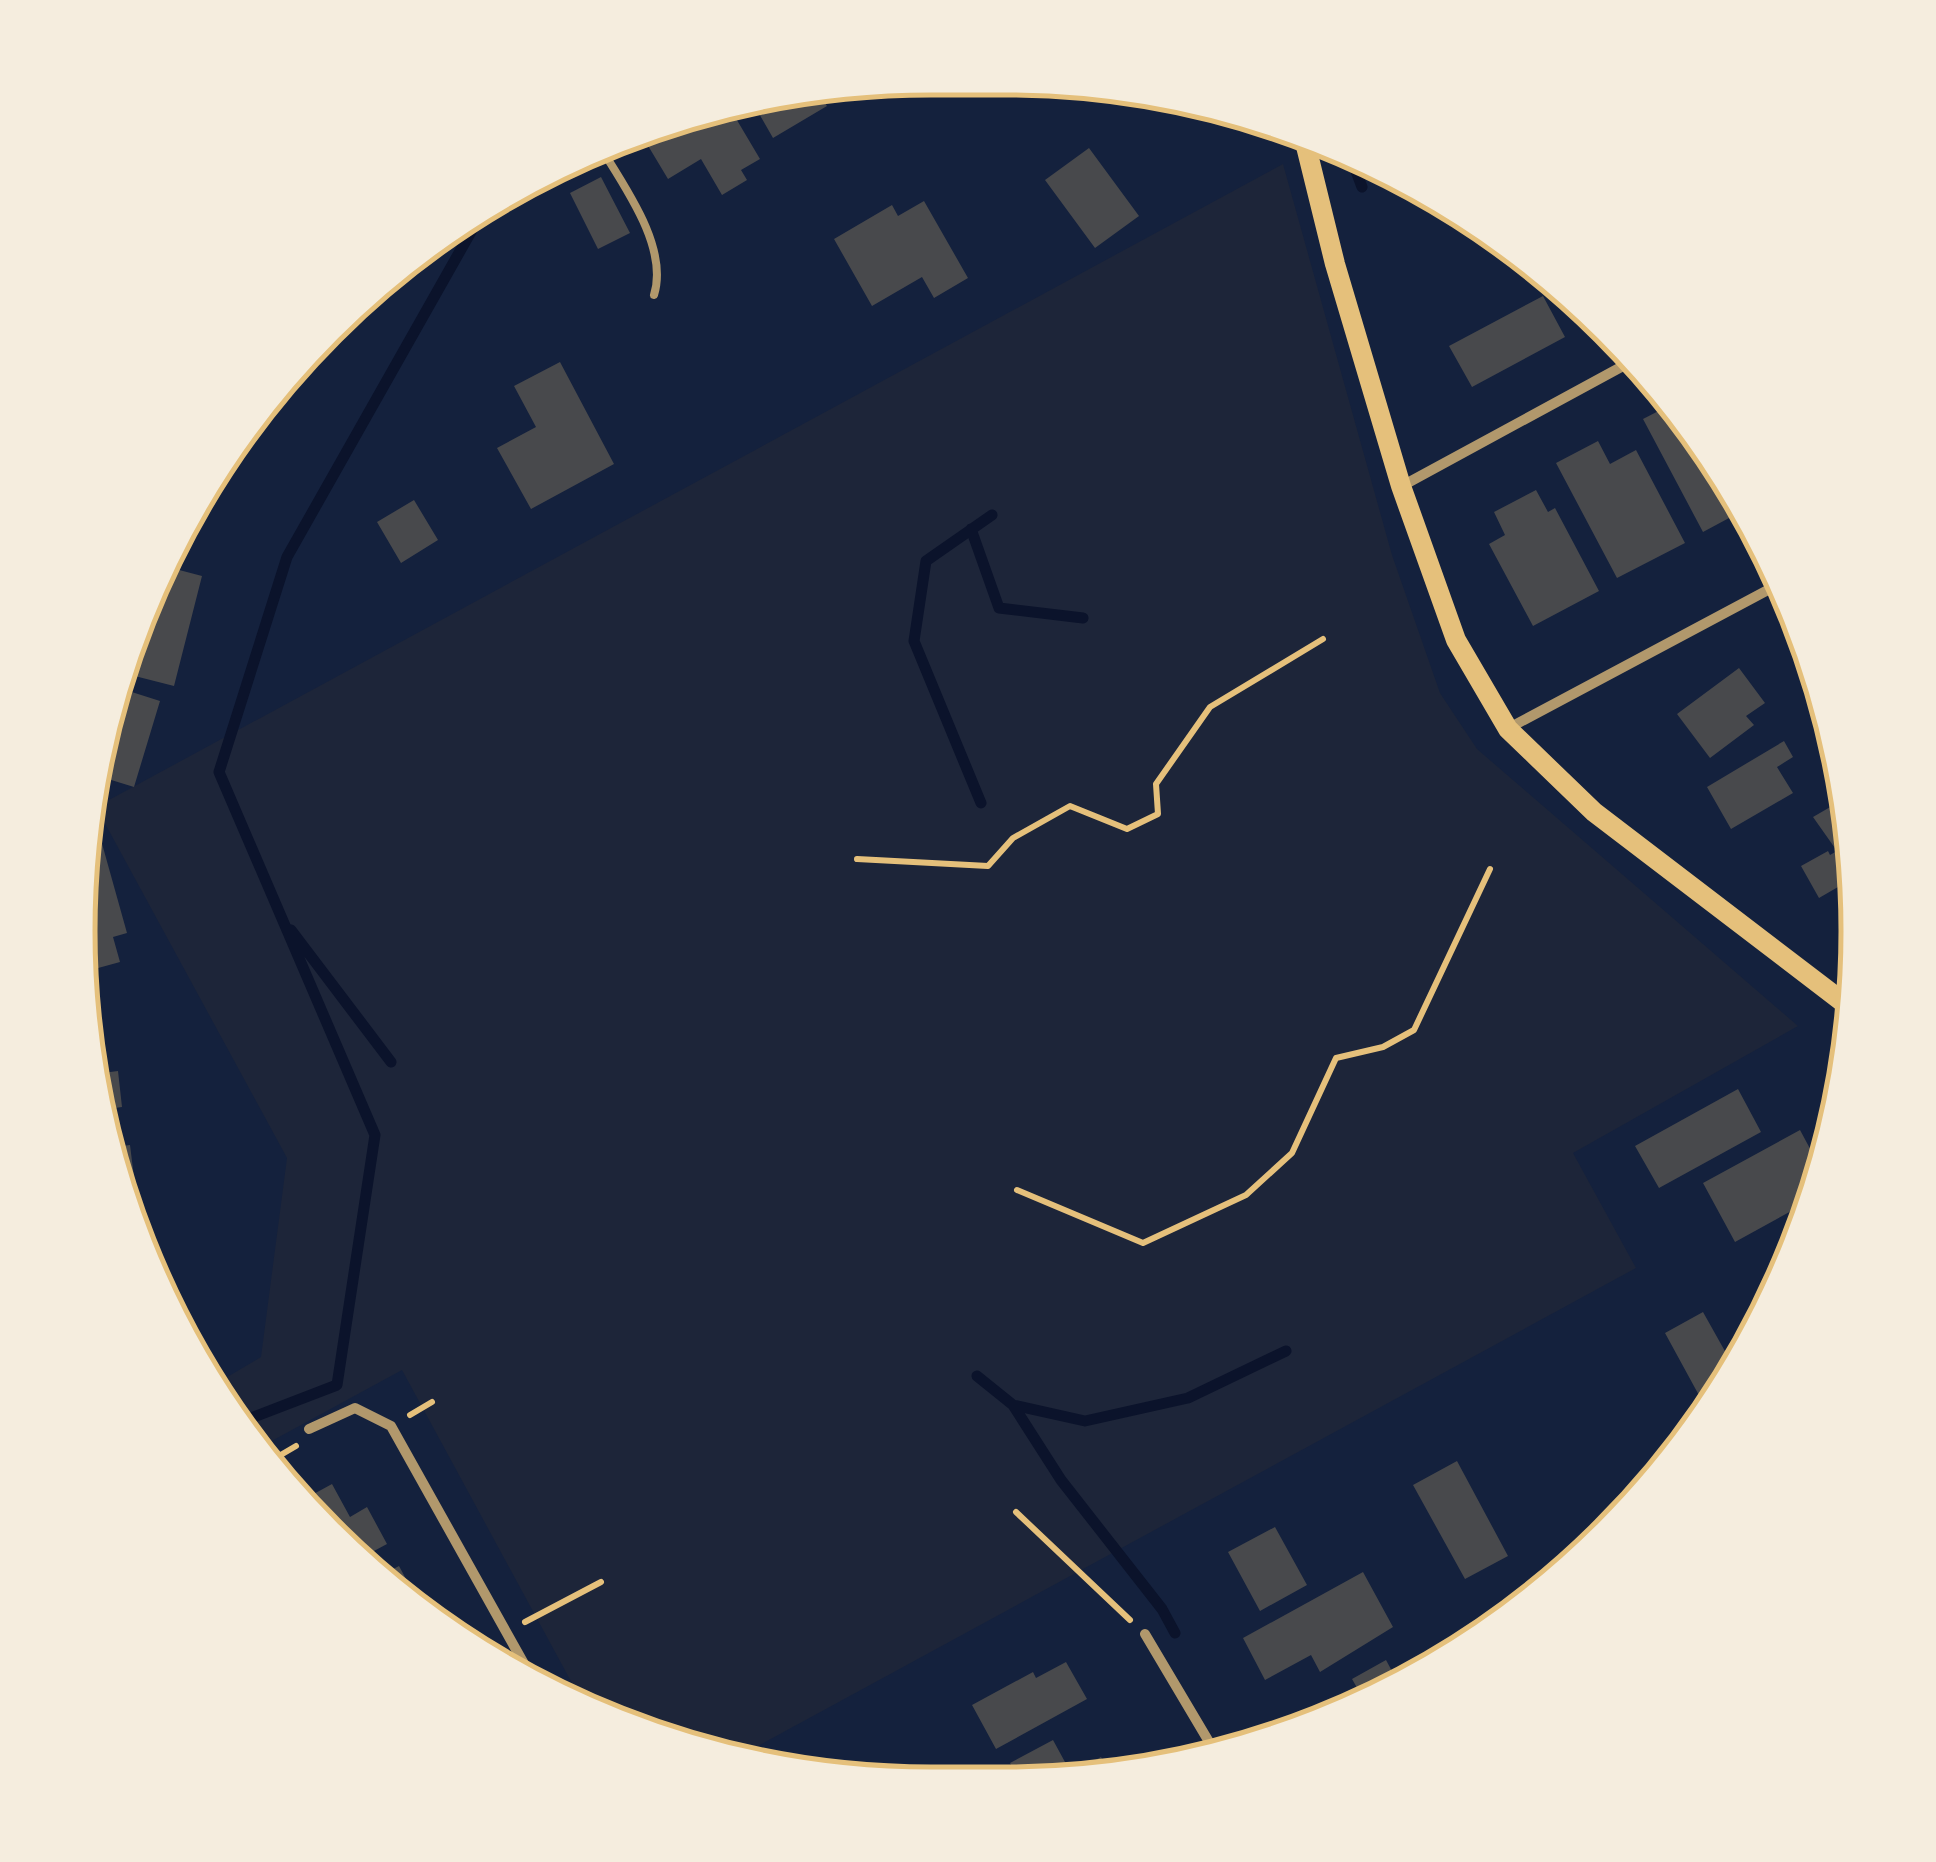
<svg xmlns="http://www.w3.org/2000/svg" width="1936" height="1862" font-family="Ubuntu,sans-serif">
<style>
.green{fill:#1d2539}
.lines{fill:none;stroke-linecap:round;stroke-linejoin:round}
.stream{stroke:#0b132b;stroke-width:11}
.building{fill:#48494c}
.path{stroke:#e5c07b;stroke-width:6}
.service{stroke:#b1986c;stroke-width:8}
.minor{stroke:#b1986c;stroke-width:10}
.secondary{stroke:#e5c07b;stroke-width:20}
.rim{fill:none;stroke:#e5c07b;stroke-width:5}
</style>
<rect width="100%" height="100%" fill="#14213d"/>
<!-- green -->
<path class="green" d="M1283 164 1392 555 1440 693 1477 749 1798 1026 1573 1153 1636 1268 734 1759 710 1755 586 1709 402 1370 257 1449 212 1386 261 1357 287 1158 96 807Z"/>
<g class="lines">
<!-- stream -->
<path class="stream" d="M1350 155 1362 187
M971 529 999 608 1083 618
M981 803 914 641 926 561 992 515
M291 930 391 1062
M977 1376 1013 1405 1061 1480 1162 1609 1175 1633
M1013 1405 1085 1421 1188 1398 1286 1351
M238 1423 337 1385 375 1135 219 772 287 557 481 214"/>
</g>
<!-- building -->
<path class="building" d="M819 93 827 106 773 138 750 98Z
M728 105 760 159 741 170 747 180 722 195 701 159 668 179 641 134Z
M1089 148 1139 216 1095 248 1045 180Z
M601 177 630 233 598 249 570 193Z
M924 201 968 278 934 298 922 277 872 306 834 239 892 205 898 216Z
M1543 296 1565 337 1472 387 1449 346Z
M560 362 614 464 531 509 497 448 536 427 514 386Z
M1674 403 1744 510 1703 532 1643 419Z
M260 409 271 419 233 460 227 455Z
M1598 441 1610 464 1636 450 1685 543 1617 578 1556 463Z
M1536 490 1548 512 1555 508 1599 591 1533 626 1489 544 1505 535 1494 512Z
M414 500 438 540 401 563 377 522Z
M164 566 202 576 174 686 119 672Z
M1739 668 1765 703 1746 716 1754 725 1710 758 1677 714Z
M116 687 160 701 134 787 95 775Z
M1784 741 1793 757 1777 767 1793 793 1731 829 1707 787Z
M1844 799 1857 876 1819 898 1801 866 1828 851 1830 855 1837 851 1813 817Z
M94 815 127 933 113 937 120 962 80 973 85 820Z
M118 1071 122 1107 100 1110 94 1074Z
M1738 1089 1761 1132 1659 1188 1635 1146Z
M1800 1130 1821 1169 1807 1177 1815 1198 1735 1242 1703 1183Z
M130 1145 136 1193 124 1195 106 1148Z
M1703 1312 1726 1353 1739 1347 1744 1357 1707 1410 1665 1333Z
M1457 1461 1508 1556 1465 1579 1413 1485Z
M332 1484 350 1517 367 1507 387 1544 359 1559 299 1502Z
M1275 1527 1307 1585 1260 1611 1228 1552Z
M399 1566 427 1618 378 1577Z
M1363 1572 1393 1627 1320 1672 1311 1655 1265 1680 1243 1638Z
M1524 1599 1525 1608 1481 1635 1476 1625Z
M1386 1660 1400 1686 1327 1717 1325 1712 1360 1693 1352 1679Z
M1066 1662 1087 1699 996 1749 972 1705 1033 1672 1036 1678Z
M1053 1740 1071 1773 1101 1757 1110 1775 1061 1783H1021L1010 1763Z"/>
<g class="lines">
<!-- path -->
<path class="path" d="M857 859 988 866 1013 838 1070 806 1127 829 1158 814 1156 784 1210 707 1323 639
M1017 1190 1143 1243 1246 1195 1292 1153 1336 1058 1383 1047 1414 1030 1490 869
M410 1415 432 1402
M267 1463 296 1446
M1016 1512 1130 1620
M525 1622 601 1582"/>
<!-- service -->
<path class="service" d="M599 145C624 186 669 247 654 295"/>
<!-- minor -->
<path class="minor" d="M1402 486 1634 360
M1509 728 1781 583
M309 1429 355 1408 391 1426 537 1687
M1145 1634 1218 1757"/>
<!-- secondary -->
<path class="secondary" d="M1303 134 1335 264 1401 486 1456 640 1508 729 1594 812 1852 1009"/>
</g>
<!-- crop -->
<path d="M0 0H1936V1862H0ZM931 95H1005A836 836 0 0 1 1841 931V931A836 836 0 0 1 1005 1767H931A836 836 0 0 1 95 931V931A836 836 0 0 1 931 95Z" fill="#f5edde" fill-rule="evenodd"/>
<path class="rim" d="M931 95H1005A836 836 0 0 1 1841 931V931A836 836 0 0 1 1005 1767H931A836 836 0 0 1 95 931V931A836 836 0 0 1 931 95Z"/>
</svg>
